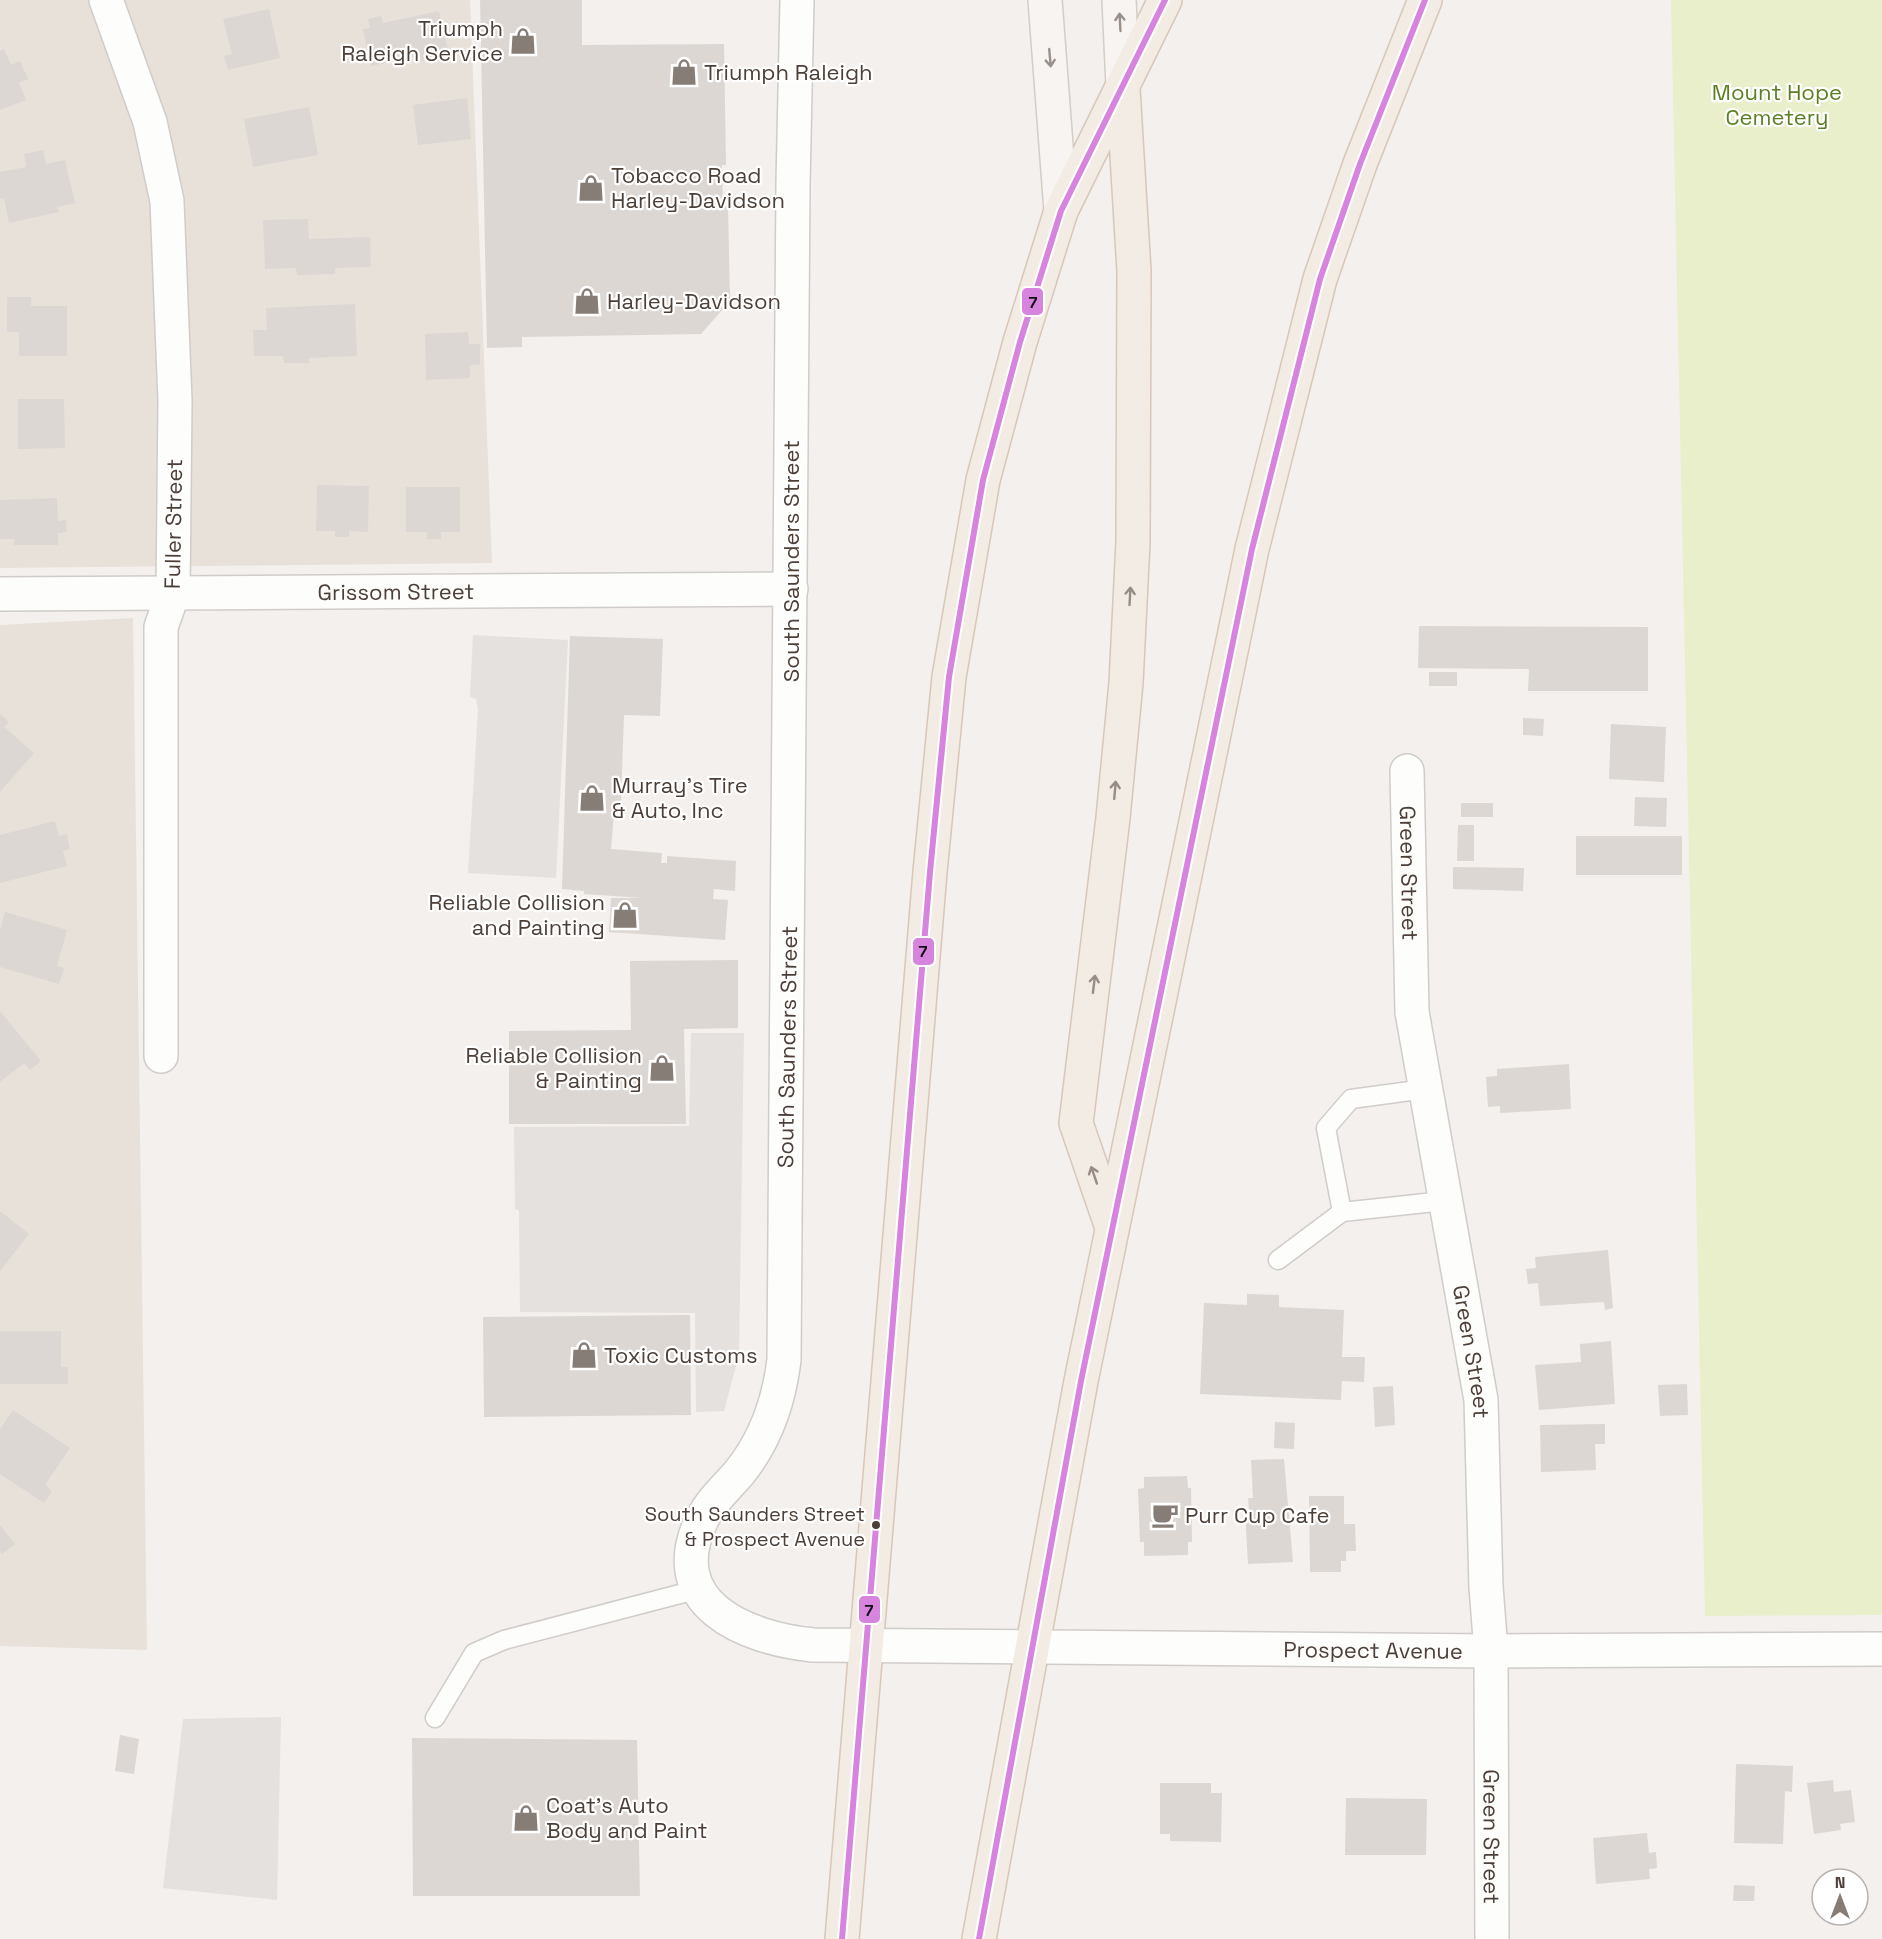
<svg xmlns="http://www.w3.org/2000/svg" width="1882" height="1939" font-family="'Space Grotesk',sans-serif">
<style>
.residential{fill:#e8e1da}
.green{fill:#e9efcb}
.parking{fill:#e5e1de}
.building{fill:#dcd7d3}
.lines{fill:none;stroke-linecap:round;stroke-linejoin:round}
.service-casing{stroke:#d0ccc9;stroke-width:21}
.minor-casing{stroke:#d0ccc9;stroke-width:36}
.secondary-casing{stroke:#d5cdc5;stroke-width:36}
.primary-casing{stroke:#d8c7b9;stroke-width:36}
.service{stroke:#fdfdfc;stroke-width:18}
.minor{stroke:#fdfdfc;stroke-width:33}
.secondary{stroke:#f7f4f1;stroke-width:33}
.primary{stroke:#f2ece5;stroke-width:33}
.bus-1-casing{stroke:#fff;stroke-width:10}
.bus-1{stroke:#d784df;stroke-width:6}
.oneway{stroke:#99908b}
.oneway2{stroke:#978d85}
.bus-dot{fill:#4c3f37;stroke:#fff;stroke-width:2}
.labels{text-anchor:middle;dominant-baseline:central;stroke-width:4.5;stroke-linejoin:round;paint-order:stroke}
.bus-label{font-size:20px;fill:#4c3f37;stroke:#fff;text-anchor:end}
.poi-label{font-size:22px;fill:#4c3f37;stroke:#fff;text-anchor:start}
.park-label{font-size:22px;fill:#5a7f22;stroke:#fff}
.street-label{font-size:22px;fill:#4c3f37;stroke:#fff}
.line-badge{stroke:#fff;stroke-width:2}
.pale-badge-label{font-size:16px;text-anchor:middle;font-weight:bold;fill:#111}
</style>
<rect width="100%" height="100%" fill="#f3f0ed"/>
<!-- residential -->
<path class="residential" d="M0 0H470L492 563 0 568Z
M133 618 147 1650 0 1646V625Z"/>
<!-- green -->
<path class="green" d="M1671 0H1882V1615L1705 1616Z"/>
<!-- parking -->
<path class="parking" d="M473 635 568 640 556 878 468 873 478 710 476 699 470 697Z
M691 1033H744L739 1355 724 1411 696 1412 695 1313 520 1312 519 1210 515 1209 514 1127 689 1126Z
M281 1717 277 1900 163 1888 183 1719Z"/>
<!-- building -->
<path class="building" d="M480 0H582V45L724 44 726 165H722L723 206H728L730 301 701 334 522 337V347L487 348Z
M269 9 280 58 228 70 224 56 232 54 223 19Z
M439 11 449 55 421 61 420 55 371 66 363 29 370 28 368 19 381 16 383 23Z
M4 49 11 65 20 61 28 79 19 83 26 100 0 110V51Z
M467 98 471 139 418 145 413 105Z
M309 107 318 155 253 167 244 119Z
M43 150 46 164 65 160 75 203 57 207 59 212 9 223 4 198 0 199V172L26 167 24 154Z
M308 219 309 239 370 237 371 267 335 268V274L297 275 296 268 265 269 263 220Z
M7 297H31V306H67V356H19V332H7Z
M355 304 357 356 309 358V363H284L283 356H254L253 330H267L266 308Z
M468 332 469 344H480V365H470V378L426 380 425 334Z
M18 399H64L65 448 18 449Z
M317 485 369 486 368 532 349 531V537H335V531H316Z
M406 487H460V532H441V539H427V532H406Z
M57 498 58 521 66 520 67 532 58 533V545H14V539H0V500Z
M1419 626 1648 627V691H1528L1529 669 1418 668Z
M570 636 663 639 660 716 624 715 621 802H615L611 849 662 853 661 863H667V856L736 861 735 891 714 889 713 899 728 900 725 940 609 932 611 898H642L584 894V891L562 889Z
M1429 672H1457V686H1429Z
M0 714 9 722 4 727 34 753 0 792Z
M1523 718 1544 719 1543 736 1523 735Z
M1611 724 1666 727 1664 782 1609 779Z
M1635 797 1667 798 1666 827 1634 826Z
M1461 803H1493V817H1461Z
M55 821 59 836 67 834 70 849 63 851 67 866 0 883V835Z
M1458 825H1474V861H1457Z
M1576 836H1682V875H1576Z
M1453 867 1524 868 1523 891 1453 889Z
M5 912 67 930 57 966 64 968 59 984 0 967V931Z
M738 960V1028L684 1029 686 1124H509V1031L631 1030 630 961Z
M0 1011 41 1061 30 1070 24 1063 0 1082Z
M1569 1064 1571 1109 1500 1113V1106L1488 1107 1486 1077 1497 1076V1069Z
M0 1211 29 1234 0 1271Z
M1608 1250 1613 1308 1605 1310 1604 1302 1540 1306 1538 1283 1528 1284 1526 1269 1536 1268 1535 1257Z
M1247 1294 1279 1295V1307L1344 1310 1342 1357H1365L1364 1382 1342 1381 1341 1400 1200 1394 1204 1303 1247 1305Z
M690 1315 691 1415 484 1417 483 1317Z
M0 1331H61V1367H68V1384H0Z
M1611 1341 1615 1404 1539 1410 1535 1365 1581 1362 1580 1344Z
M1687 1384 1688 1415 1660 1416 1658 1385Z
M1393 1386 1395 1425 1375 1427 1373 1387Z
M13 1410 70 1448 45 1485 52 1491 44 1503 0 1474V1429Z
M1275 1422 1295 1423 1294 1449 1274 1448Z
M1605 1424V1444H1595L1596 1470 1541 1472 1540 1425Z
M1284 1459 1293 1562 1248 1564 1245 1510H1249L1248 1498H1253L1251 1460Z
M1187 1476 1188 1488H1191L1192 1542H1188V1555L1144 1556V1542H1140L1138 1489 1144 1488V1477Z
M1309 1496H1344V1524H1355L1356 1551H1346V1561H1341V1572H1310Z
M0 1525 15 1544 2 1554 0 1552Z
M120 1735 139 1739 134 1774 115 1771Z
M412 1738 637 1740 640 1896H413Z
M1736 1764 1793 1766 1792 1792 1785 1791 1783 1844 1734 1843Z
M1833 1780 1834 1792 1851 1790 1855 1822 1840 1824 1841 1830 1814 1834 1807 1783Z
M1160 1783H1211V1793H1222L1221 1842 1170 1841V1834H1160Z
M1346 1798 1427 1799 1426 1855H1345Z
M1647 1833 1649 1853 1656 1852 1657 1868 1649 1869 1650 1879 1596 1884 1593 1838Z
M1734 1885 1755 1886 1754 1901H1733Z"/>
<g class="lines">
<defs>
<path id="service" d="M1425 1089 1351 1099 1326 1128 1342 1212 1444 1201
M1278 1260 1342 1212
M435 1718 474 1653 504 1640 699 1589"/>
<g id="minor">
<path d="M106 0 150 122 167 201 175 401 173 593 161 627V1056"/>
<path id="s1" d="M797 0 793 184 784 1360C779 1401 765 1441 739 1473 726 1488 711 1501 702 1519 661 1604 745 1638 813 1645L1491 1651 1882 1649"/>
<path id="s2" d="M0 594 791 589"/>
<path id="s3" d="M1407 771 1412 1012 1481 1400 1486 1587 1491 1651 1492 1939"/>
</g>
<path id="secondary" d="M1045 0 1061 211
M1119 0 1123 86"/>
<path id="primary" d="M1112 1228 1076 1123 1113 818 1126 683 1133 542 1134 271 1123 89
M842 1939 930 872 949 677 983 480 1020 342 1061 211 1165 0
M979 1939 1081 1381 1252 549 1320 279 1360 164 1425 0"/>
</defs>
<!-- service casing -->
<use href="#service" class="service-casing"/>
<!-- minor casing -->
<use href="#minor" class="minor-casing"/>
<!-- secondary casing -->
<use href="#secondary" class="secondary-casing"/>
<!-- primary casing -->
<use href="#primary" class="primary-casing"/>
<!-- service -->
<use href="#service" class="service"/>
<!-- minor -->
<use href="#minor" class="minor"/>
<!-- secondary -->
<use href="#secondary" class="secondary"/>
<!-- primary -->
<use href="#primary" class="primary"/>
<defs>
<path id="bus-1" d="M842 1939 930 872 949 677 983 480 1020 342 1061 211 1165 0
M979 1939 1081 1381 1252 549 1320 279 1360 164 1425 0"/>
</defs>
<!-- bus-1 casing -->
<use href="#bus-1" class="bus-1-casing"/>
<!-- bus-1 -->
<use href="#bus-1" class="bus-1"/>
</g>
<!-- one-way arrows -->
<defs><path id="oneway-shaft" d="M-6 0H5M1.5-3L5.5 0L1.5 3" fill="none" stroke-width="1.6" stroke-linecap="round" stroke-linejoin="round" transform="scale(1.5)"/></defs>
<g class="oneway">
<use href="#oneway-shaft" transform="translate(1120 22) rotate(-93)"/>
<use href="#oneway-shaft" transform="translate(1050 58) rotate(85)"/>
</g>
<g class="oneway2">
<use href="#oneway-shaft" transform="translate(1130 596) rotate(-87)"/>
<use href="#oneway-shaft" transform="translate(1115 790) rotate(-85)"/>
<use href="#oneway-shaft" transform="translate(1094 984) rotate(-83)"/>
<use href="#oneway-shaft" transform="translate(1094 1175) rotate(-109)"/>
</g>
<!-- icons -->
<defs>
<symbol id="shop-bare" viewBox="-9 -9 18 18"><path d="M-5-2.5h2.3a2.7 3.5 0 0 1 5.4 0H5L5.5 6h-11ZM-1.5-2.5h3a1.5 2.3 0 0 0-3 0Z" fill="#867d77" stroke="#fff" stroke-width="2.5" paint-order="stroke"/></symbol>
<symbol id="cafe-bare" viewBox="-9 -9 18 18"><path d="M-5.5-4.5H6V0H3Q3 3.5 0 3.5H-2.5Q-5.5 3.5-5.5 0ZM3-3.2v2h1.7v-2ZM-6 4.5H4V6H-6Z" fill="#867d77" stroke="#fff" stroke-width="2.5" paint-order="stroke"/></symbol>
</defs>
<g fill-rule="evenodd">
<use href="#shop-bare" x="504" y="22" width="38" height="38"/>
<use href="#shop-bare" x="665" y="53" width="38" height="38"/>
<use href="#shop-bare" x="572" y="169" width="38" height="38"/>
<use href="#shop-bare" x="568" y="282" width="38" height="38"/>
<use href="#shop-bare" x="573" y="779" width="38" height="38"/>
<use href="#shop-bare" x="606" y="896" width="38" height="38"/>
<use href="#shop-bare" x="643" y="1049" width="38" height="38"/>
<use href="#shop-bare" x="565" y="1336" width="38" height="38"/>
<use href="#cafe-bare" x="1146" y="1496" width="38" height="38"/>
<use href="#shop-bare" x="507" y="1799" width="38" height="38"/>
</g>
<!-- markers -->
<circle class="bus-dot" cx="876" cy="1525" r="5"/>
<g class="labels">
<!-- bus labels -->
<g class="bus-label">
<text x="865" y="1514">South Saunders Street<tspan x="865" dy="25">&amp; Prospect Avenue</tspan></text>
</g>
<!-- poi labels -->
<g class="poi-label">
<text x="503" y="28" text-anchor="end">Triumph<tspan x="503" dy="25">Raleigh Service</tspan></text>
<text x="704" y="72">Triumph Raleigh</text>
<text x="611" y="175">Tobacco Road<tspan x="611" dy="25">Harley-Davidson</tspan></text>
<text x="607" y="301">Harley-Davidson</text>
<text x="612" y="785">Murray's Tire<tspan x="612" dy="25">&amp; Auto, Inc</tspan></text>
<text x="605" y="902" text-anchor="end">Reliable Collision<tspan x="605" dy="25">and Painting</tspan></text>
<text x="642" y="1055" text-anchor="end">Reliable Collision<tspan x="642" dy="25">&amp; Painting</tspan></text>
<text x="604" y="1355">Toxic Customs</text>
<text x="1185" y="1515">Purr Cup Cafe</text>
<text x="546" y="1805">Coat's Auto<tspan x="546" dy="25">Body and Paint</tspan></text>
</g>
<!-- park labels -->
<g class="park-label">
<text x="1777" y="92">Mount Hope<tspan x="1777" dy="25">Cemetery</tspan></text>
</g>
<!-- street labels -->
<g class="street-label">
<text transform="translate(173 524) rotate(-89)">Fuller Street</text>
<text transform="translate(791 561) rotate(-90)">South Saunders Street</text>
<text stroke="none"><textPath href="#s2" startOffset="396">Grissom Street</textPath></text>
<text stroke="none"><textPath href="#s3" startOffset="102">Green Street</textPath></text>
<text transform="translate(787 1047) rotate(-89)">South Saunders Street</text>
<text stroke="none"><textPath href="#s3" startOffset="586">Green Street</textPath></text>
<text stroke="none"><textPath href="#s1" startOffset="2308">Prospect Avenue</textPath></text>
<text stroke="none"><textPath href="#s3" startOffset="1072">Green Street</textPath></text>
</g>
</g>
<g class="line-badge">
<rect x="1021" y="287" width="23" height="29" rx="6" fill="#d784df"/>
<rect x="912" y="937" width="23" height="29" rx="6" fill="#d784df"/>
<rect x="858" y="1595" width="23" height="29" rx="6" fill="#d784df"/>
</g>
<g class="pale-badge-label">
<text x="1033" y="308">7</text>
<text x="923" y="957">7</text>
<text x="869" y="1616">7</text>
</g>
<!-- north arrow -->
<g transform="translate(1840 1897)"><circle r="28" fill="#ffffff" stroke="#b7b2af" stroke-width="1.5"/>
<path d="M0-4.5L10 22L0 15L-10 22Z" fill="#867d77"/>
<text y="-9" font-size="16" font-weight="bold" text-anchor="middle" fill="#4c3f37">N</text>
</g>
</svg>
